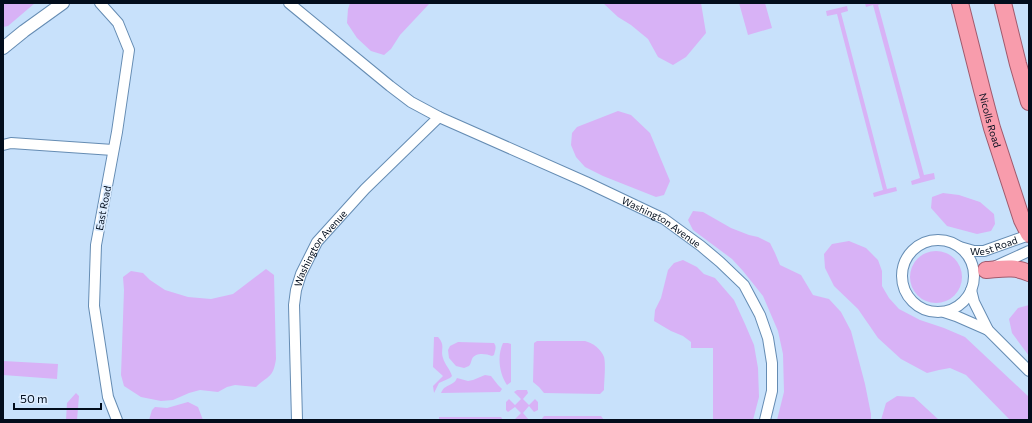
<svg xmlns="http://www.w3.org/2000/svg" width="1032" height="423" font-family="Commissioner,sans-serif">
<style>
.green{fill:#d8b2f6}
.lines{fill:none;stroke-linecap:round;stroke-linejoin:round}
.minor-casing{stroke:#658cb3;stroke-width:12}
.tertiary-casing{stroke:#658cb3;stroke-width:14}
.trunk-casing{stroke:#a15a6d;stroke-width:18}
.minor{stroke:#fff;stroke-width:10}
.tertiary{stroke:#fff;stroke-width:12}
.trunk{stroke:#f89cac;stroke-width:16}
.labels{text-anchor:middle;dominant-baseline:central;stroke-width:3.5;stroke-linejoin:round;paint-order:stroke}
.street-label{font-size:10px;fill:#020d1c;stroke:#ddedff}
</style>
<rect width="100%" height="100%" fill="#c8e1fb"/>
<path class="green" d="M 3,3 L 35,3 L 8,26 L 3,27 Z
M 350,3 L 430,3 L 400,35 L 391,49 L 384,55 L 371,51 L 357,38 L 347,23 L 348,9 Z
M 603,3 L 701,3 L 706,33 L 686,57 L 673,65 L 658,57 L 648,39 L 631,25 L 618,17 Z
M 739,3 L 765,3 L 772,28 L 748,35 Z
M 865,3 L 883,3 L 878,5 L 924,175 L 934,173 L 935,179 L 912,185 L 911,181 L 920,178 L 873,5 L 866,7 Z
M 847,6 L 848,11 L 841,13 L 887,189 L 896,187 L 897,191 L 874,197 L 873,193 L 883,190 L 837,14 L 827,16 L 826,11 Z
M 618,111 L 631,115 L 650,133 L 670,181 L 664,195 L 656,197 L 603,176 L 585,167 L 576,157 L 571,145 L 572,133 L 577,127 Z
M 943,193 L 959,195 L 980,202 L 994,214 L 995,224 L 991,231 L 977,234 L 947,226 L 931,208 L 932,197 Z
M 693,211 L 703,212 L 731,228 L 749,235 L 758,237 L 770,243 L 775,253 L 780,265 L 801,275 L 813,295 L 829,299 L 841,312 L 851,331 L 865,384 L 871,414 L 871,420 L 777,420 L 784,392 L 783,354 L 778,331 L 763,296 L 743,271 L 732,259 L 693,230 L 688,220 Z
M 849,241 L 866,248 L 878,260 L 882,271 L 882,286 L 889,298 L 899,309 L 920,320 L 944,328 L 965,337 L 1029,397 L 1029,420 L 1010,420 L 966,375 L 950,368 L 939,370 L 927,373 L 901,359 L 878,338 L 858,309 L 834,286 L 825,268 L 824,254 L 832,244 Z
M910 277a26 26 0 1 1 52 0a26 26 0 1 1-52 0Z
M 683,260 L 697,267 L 704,274 L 715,278 L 734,300 L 745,324 L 754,345 L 758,368 L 759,397 L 753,420 L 713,420 L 713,348 L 691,348 L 691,342 L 683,336 L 671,331 L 654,321 L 655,310 L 661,298 L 668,270 L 674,263 Z
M 266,269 L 274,275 L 276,359 C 273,379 268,375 256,387 L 235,385 L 227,387 L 218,392 L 200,390 L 189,393 L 173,400 L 161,401 L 141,397 L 124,386 L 121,375 L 124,290 L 123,277 L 131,271 L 143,273 L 150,280 L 165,290 L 188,297 L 211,299 L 233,294 Z
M 1029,305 L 1029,356 L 1012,333 L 1009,319 L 1018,308 Z
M 434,337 L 438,337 C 446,346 440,349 443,358 C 445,365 450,369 452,376 L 450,378 L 439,383 L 434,393 L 433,386 L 443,376 L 433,367 Z
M 537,341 L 585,341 C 593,343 601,349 604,357 C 606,364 604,382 604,390 L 600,394 L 544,393 L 539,387 L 533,382 L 534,343 Z
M 458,342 L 494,343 C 497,347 495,350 494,355 L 492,356 C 486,354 476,352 472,359 C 471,361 471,364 469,366 L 464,368 L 456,366 L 449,358 L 448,350 L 450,346 Z
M 503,343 L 508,343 L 511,344 L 511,382 L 507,385 C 499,373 497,356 503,343 Z
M 3,361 L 58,364 L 57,379 L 3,375 Z
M 485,375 L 491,376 L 498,385 L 502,389 L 500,392 L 441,393 C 444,386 447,387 453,383 C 455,382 456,380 457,378 L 468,381 L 473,380 Z
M 517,390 L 527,390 L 528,393 L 523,399 L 529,405 L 535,399 L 538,402 L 538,410 L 534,412 L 529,406 L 523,413 L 529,420 L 516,420 L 515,419 L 521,413 L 515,407 L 508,412 L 506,410 L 506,402 L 509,399 L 515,405 L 521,399 L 514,392 Z
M 76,393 L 79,396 L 77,420 L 66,420 L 67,403 Z
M 897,396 L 914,397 L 939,420 L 881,420 L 886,403 Z
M 188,402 L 198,407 L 203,420 L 149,420 L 152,410 L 155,407 L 167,408 Z
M 544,416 L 601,416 L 604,420 L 541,420 Z
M 439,417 L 501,417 L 503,420 L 439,420 Z"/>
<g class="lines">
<defs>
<g id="minor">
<path d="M 100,3 L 118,23 L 129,50 L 117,132 L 96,245 L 94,306 L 108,397 L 117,420"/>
<path id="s1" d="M 289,3 L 390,86 L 411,102 L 439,117 L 586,182 L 664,219 L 701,246 L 720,262 L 744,285 L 760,315 L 768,338 L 772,363 L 772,391 L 765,420"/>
<path d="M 3,145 L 11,143 L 113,150"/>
<circle cx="938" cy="276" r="36"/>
<path id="s2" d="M 960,247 L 974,251 L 984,251 L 1029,235"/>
<path d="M 996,266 L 1029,251"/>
<path d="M 971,290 L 974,302 L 988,330 L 1029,371"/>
<path d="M 944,312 L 956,316 L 988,330"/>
<path id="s3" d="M 297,420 L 294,305 L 296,290 L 301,274 L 317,242 L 365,189 L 439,117"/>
</g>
<path id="tertiary" d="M 3,48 L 24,31 L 63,3"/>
<g id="trunk">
<path id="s4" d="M 960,3 L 982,90 L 992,128 L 1022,220 L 1029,234"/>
<path d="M 1003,3 L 1018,64 L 1029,102"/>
<path d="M 986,270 C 1001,269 1015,266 1029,273"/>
</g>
</defs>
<use href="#minor" class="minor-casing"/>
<use href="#tertiary" class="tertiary-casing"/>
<use href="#trunk" class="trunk-casing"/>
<use href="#minor" class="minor"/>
<use href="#tertiary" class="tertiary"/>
<use href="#trunk" class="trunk"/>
</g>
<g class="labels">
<g class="street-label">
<text stroke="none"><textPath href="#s4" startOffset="121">Nicolls Road</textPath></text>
<text transform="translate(103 208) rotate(-79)">East Road</text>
<text stroke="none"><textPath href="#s1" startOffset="435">Washington Avenue</textPath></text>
<text stroke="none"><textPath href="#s2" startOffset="35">West Road</textPath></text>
<text stroke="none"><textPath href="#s3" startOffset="179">Washington Avenue</textPath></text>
</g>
</g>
<rect width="1032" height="423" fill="none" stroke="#020d1c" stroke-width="8"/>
<path d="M14 403v6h87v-6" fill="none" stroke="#020d1c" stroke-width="2"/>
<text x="20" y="403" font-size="12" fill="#020d1c" stroke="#ddedff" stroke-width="3" paint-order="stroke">50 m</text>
</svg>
